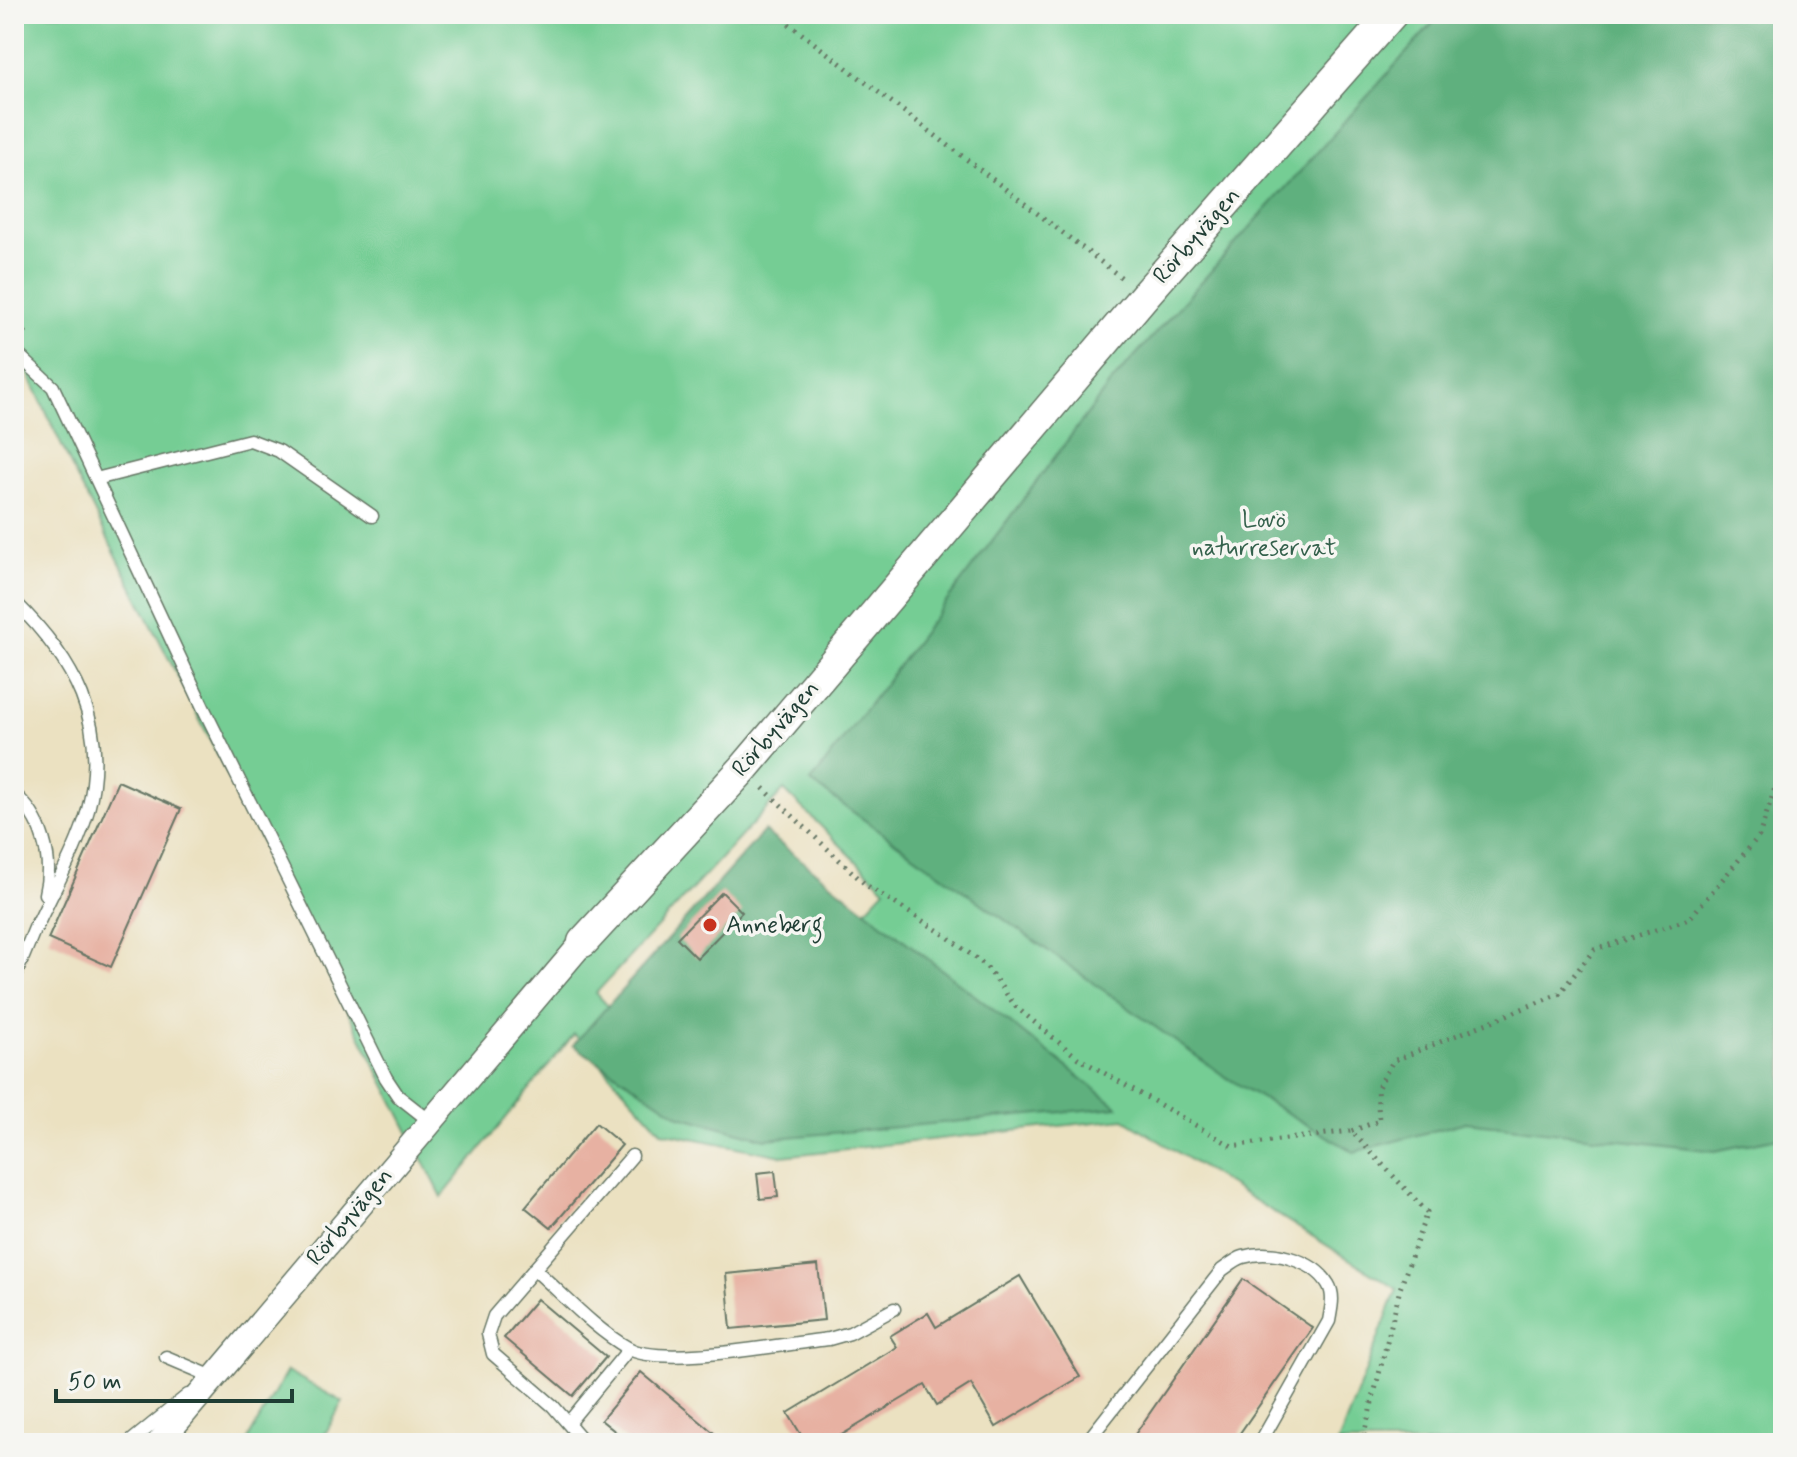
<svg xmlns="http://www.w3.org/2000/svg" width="1797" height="1457" font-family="Mynerve,sans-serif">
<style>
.green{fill:#74cd94;stroke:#4a8564;stroke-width:2;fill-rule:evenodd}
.forest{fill:#5fb07e;stroke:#3f7659;stroke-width:2}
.building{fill:#e7b1a2}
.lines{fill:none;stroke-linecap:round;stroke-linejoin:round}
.service-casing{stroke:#667665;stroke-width:15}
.minor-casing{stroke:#667665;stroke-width:27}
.tertiary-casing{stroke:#667665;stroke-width:33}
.path{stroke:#667665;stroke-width:5;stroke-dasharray:2 6;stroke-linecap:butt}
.service{stroke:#fff;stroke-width:12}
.minor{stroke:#fff;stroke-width:24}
.tertiary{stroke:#fff;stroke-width:30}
.poi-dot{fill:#c8321e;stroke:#f6f6f2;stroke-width:3}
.labels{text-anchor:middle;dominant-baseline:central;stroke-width:7;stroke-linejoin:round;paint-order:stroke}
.street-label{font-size:24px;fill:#1f3d34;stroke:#f6f6f2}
.park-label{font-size:24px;fill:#34614c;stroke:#f6f6f2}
.poi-label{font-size:24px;fill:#1f3d34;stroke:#f6f6f2;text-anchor:start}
</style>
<rect width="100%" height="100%" fill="#f6f6f2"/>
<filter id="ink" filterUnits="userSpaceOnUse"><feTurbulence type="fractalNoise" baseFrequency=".0125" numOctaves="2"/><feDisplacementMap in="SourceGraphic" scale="16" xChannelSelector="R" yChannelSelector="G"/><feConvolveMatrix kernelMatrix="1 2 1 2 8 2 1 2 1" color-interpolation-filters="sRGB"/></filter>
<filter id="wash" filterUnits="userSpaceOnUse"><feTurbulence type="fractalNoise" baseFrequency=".006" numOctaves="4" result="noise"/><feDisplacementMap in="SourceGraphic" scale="32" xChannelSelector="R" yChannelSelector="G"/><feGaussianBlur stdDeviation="1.8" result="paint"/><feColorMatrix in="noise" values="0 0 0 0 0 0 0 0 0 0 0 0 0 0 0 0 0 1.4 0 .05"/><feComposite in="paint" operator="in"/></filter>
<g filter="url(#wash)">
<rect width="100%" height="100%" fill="#ebe1c1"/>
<path class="green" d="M 14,14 L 1783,14 L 1783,1443 L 1338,1443 L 1397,1289 L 1124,1119 L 782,1156 L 662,1132 L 574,1034 L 442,1197 L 75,474 L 14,343 ZM 784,790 L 885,889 L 691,1096 L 596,993 Z
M 287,1371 L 343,1402 L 320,1443 L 246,1443 Z"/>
<path class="forest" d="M 1441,14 L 1783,14 L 1783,1137 L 1715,1151 L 1466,1122 L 1354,1152 L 1227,1078 L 811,782 L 1109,385 Z
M 764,831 L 1118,1107 L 766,1139 L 680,1116 L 573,1045 Z"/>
<g id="blocks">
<path class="building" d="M 118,781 L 181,809 L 111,967 L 48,939 Z
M 722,892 L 742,912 L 697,958 L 677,938 Z
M 596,1123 L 622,1145 L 551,1228 L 525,1207 Z
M 775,1171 L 778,1197 L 760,1199 L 757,1173 Z
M 818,1265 L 824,1320 L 731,1329 L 726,1274 Z
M 1020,1276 L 1080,1377 L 996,1427 L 971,1384 L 937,1405 L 925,1385 L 828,1443 L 806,1443 L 788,1413 L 897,1347 L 890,1336 L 928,1313 L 936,1327 Z
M 1243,1279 L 1313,1328 L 1233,1443 L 1129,1443 Z
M 537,1299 L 606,1357 L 573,1396 L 504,1338 Z
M 641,1372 L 726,1443 L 625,1443 L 627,1441 L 601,1420 Z"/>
</g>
</g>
<g filter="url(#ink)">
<use href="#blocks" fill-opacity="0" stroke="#667665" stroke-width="2"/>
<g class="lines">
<defs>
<path id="service" d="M 14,351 L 53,387 L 203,707 L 386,1078 L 398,1096 L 431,1122
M 96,479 L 250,440 L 279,451 L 372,516
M 14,601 C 74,660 110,724 88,810 C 77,850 53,890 36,928
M 14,794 C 42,817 54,859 45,894
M 14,979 L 37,923
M 534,1269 C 564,1295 593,1328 628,1348 C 661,1368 787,1343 829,1339 L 850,1333 L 894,1309
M 166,1357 L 213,1377
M 569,1422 L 629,1349
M 129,1443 L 188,1395
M 585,1443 L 553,1406 L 493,1354 L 488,1334 L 494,1316 L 632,1156
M 1086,1443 L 1222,1270 C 1228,1266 1236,1259 1243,1257 C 1270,1249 1313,1259 1328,1284 C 1335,1295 1331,1309 1329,1321 L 1260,1443"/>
<path id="minor" d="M 159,1443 L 583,942"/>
<path id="tertiary" d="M 583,942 L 743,769 L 1145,295 L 1392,14"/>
</defs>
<use href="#service" class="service-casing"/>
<use href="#minor" class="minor-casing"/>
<use href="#tertiary" class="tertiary-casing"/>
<path class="path" d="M 776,14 L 1122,278
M 14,310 L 26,334
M 763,788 L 866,885 L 945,935 L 986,966 L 1016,1007 L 1078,1058 L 1232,1146 L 1351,1131
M 1362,1443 L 1400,1289 L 1427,1212 L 1351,1131 L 1379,1121 L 1377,1089 L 1393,1061 L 1559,994 L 1594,950 L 1689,919 L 1759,836 L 1783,764"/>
<use href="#service" class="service"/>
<use href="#minor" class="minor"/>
<use href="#tertiary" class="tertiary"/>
</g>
</g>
<circle class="poi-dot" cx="710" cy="925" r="8"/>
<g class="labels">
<g class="street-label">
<text transform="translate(1197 236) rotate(-49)">Rörbyvägen</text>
<text transform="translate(776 729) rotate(-49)">Rörbyvägen</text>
<text transform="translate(350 1217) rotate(-50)">Rörbyvägen</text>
</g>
<g class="park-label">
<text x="1264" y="520">Lovö<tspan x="1264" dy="28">naturreservat</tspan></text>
</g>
<g class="poi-label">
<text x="726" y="925">Anneberg</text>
</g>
</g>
<rect width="1797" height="1457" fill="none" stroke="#f6f6f2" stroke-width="48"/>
<path d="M56 1389v12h236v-12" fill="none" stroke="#1f3d34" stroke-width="4"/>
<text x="68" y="1389" font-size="24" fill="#1f3d34" stroke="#f6f6f2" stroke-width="6" paint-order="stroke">50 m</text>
</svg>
